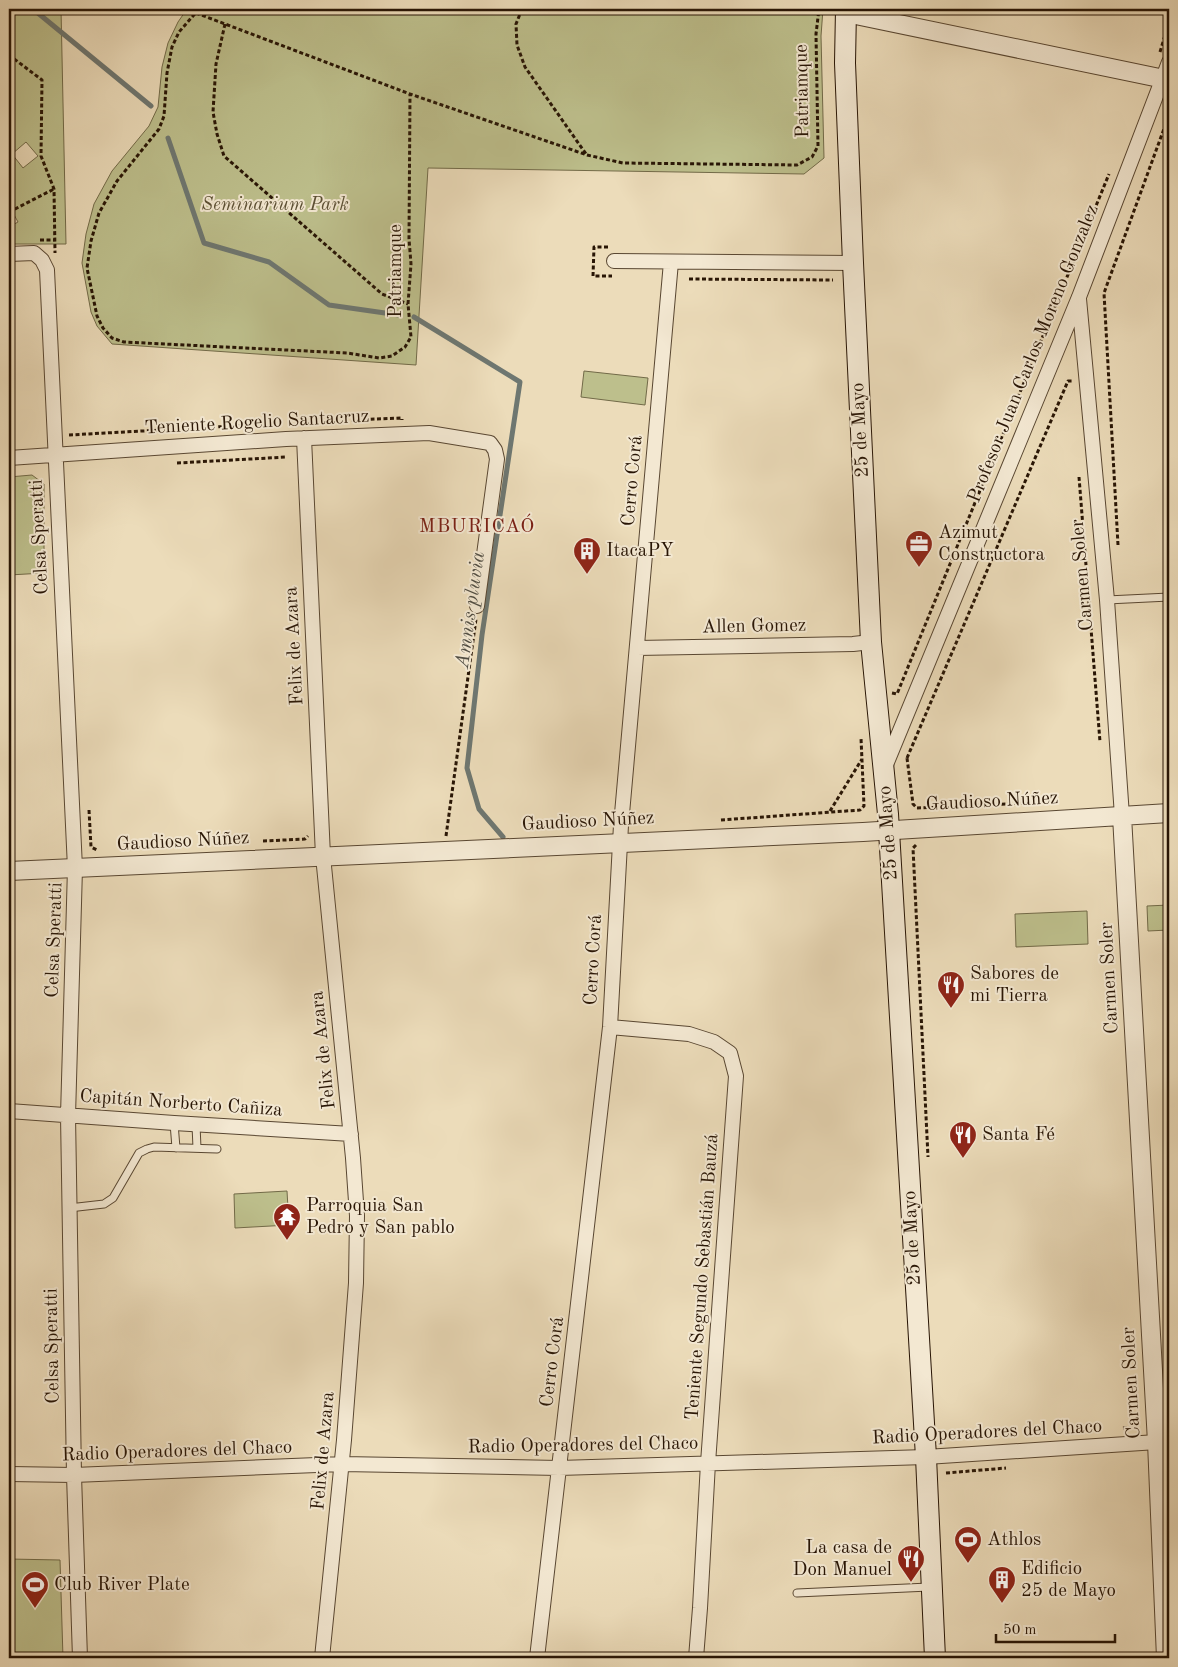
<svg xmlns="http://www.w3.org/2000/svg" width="1178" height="1667" font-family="'Old Standard TT',serif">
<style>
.green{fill:#bdbf8c;stroke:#726a48;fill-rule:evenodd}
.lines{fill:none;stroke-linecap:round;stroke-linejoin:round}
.stream{stroke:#6e7771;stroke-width:5}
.service-casing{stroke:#594732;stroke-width:9}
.minor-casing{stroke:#594732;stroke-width:16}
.tertiary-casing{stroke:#594732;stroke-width:20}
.secondary-casing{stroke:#281505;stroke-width:22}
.path{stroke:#281505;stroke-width:3;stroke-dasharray:4 2.5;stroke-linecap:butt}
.service{stroke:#f3e8d2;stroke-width:7}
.minor{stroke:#f3e8d2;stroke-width:14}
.tertiary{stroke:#f3e8d2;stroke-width:18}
.secondary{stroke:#f3e8d2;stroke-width:20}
.labels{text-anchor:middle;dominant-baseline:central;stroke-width:4;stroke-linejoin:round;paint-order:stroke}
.street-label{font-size:19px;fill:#281505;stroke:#f3e8d2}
.park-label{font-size:19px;font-style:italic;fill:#5c5034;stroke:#f3e8d2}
.poi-label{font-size:19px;fill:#281505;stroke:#f3e8d2;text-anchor:start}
.neighbourhood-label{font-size:20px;letter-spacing:1px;fill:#7a1f14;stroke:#f3e8d2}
.water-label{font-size:20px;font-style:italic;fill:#514e44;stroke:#f3e8d2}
</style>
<rect width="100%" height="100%" fill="#ecdcba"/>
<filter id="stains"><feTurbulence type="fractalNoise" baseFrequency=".004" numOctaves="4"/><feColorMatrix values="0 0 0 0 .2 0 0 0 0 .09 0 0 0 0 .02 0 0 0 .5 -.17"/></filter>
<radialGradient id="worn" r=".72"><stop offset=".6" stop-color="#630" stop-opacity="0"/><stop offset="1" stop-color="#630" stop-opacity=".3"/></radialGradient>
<path class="green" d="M 9,9 L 61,9 L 66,244 L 9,244 L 9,227 L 18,222 L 12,211 L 9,212 ZM 26,142 L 38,156 L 23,168 L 12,154 Z
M 187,9 L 823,9 L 821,36 L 824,158 L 804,174 L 428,168 L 416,365 L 112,344 L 97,326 L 91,312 L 82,263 L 86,234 L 94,204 L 112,171 L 149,126 L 158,107 L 162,67 L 168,43 L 178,22 Z
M 584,371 L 648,378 L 645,405 L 581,397 Z
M 32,475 L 44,484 L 44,573 L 9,575 L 9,477 Z
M 1169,905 L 1169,930 L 1148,931 L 1147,906 Z
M 1087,911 L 1088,944 L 1016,947 L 1015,914 Z
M 287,1191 L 289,1225 L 235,1228 L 234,1194 Z
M 9,1559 L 60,1560 L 63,1658 L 9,1658 Z"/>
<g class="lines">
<path class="stream" d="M 33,9 L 151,106
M 168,138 L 204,243 L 269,262 L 329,305 L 399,315
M 414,317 L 520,382 L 482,635 L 467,768 L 479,809 L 503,837"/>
<defs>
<path id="service" d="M 1107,600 L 1169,597
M 174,1123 L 176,1148
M 196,1125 L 197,1148
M 69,1208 L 104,1204 L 113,1198 L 139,1153 L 147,1149 L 154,1147 L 217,1149
M 797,1593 L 929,1587"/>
<path id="minor" d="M 9,254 L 34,253 L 42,260 L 47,270 L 75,868 L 68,1116 L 74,1475 L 80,1658
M 614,261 L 853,263
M 1079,299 L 1107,600 L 1122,816
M 304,438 L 323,856 L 353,1158 L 357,1216 L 356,1283 L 344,1440 L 322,1658
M 9,458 L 286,439 L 429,433 L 490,443 L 495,450 L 497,459 L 477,606
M 637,648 L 853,644 L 871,642
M 885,767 L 1079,297 L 1169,62
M 610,1027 L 689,1034 L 714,1042 L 730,1053 L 736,1076 L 708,1463 L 700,1608 L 696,1658
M 9,1111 L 174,1123 L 351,1134
M 9,1474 L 74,1475 L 342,1464 L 559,1468 L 926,1457 L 1157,1442
M 537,1658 L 610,1027 L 621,825 L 671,262"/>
<path id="tertiary" d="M 846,13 L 1169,80
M 1122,816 L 1157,1442 L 1166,1658
M 9,871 L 863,832 L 1169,813"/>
<path id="secondary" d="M 846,9 L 845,63 L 853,263 L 871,642 L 888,814 L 926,1457 L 935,1658"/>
</defs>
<use href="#service" class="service-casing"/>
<use href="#minor" class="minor-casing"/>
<use href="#tertiary" class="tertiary-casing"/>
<use href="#secondary" class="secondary-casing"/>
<path class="path" d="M 199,9 L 179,32 L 172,47 L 167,73 L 164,116 L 159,129 L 117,181 L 99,213 L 91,241 L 87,268 L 97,316 L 103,328 L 112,338 L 124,342 L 347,353 L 379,358 L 392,356 L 405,347 L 411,337 L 408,304 L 411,264 L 409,239 L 410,94
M 522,9 L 516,24 L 517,45 L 525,67 L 586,154
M 196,13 L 410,94 L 587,155 L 623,163 L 797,165 L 812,157 L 818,146 L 816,34 L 819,9
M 225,24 L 216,64 L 213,112 L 217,134 L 224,156 L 382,294 L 408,304
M 1160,52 L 1169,22
M 9,55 L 42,80 L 41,156 L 54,189 L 55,253
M 9,212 L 54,189
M 40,240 L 55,240
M 608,247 L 594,247 L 593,276 L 612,276
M 689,279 L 833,280
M 351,420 L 402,418 L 402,420
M 69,435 L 252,425
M 177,463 L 287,457
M 1079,477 L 1100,742
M 1118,545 L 1104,293 L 1169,115
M 892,693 L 897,694 L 1109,174
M 907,758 L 1068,381 L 1073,381
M 907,758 L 913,804 L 917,808
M 917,808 L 1048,802
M 89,810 L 91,847 L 97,850
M 830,811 L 862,759
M 721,820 L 860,810 L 864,806 L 861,738
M 446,836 L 476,619
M 263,841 L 305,839 L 308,836
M 916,845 L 913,848 L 928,1157
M 1123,1428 L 1135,1427 L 1140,1423
M 946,1473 L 1006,1468"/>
<use href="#service" class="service"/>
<use href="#minor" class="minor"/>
<use href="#tertiary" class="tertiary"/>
<use href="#secondary" class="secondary"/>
</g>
<defs>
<symbol id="office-pin" viewBox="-11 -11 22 30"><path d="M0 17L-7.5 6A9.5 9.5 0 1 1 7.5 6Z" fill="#8f2418" stroke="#f3e8d2"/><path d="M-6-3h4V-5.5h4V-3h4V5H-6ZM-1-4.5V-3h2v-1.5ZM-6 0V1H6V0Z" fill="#fff"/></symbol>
<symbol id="building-pin" viewBox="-11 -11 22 30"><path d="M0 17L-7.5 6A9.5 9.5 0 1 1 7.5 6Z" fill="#8f2418" stroke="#f3e8d2"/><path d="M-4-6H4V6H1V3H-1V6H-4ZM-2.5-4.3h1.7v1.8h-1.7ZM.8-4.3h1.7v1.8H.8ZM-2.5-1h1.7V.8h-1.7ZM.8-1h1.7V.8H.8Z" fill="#fff"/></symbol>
<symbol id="restaurant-pin" viewBox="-11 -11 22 30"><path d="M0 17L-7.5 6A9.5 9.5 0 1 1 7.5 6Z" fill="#8f2418" stroke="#f3e8d2"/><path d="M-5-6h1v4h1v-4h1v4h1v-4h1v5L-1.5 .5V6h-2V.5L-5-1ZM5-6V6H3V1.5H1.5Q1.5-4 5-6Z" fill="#fff"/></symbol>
<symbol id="temple-pin" viewBox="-11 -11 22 30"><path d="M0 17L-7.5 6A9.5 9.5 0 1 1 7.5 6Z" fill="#8f2418" stroke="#f3e8d2"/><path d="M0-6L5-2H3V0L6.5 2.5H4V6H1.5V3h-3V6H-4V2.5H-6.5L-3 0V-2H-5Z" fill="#fff"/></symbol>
<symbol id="stadium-pin" viewBox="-11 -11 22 30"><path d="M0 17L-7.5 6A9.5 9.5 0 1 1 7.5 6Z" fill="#8f2418" stroke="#f3e8d2"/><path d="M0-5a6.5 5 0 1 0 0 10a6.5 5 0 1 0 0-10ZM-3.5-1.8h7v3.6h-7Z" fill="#fff"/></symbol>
</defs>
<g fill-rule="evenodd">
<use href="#office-pin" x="903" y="528" width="32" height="43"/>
<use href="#building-pin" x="571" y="535" width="32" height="43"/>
<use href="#restaurant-pin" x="935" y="969" width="32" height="43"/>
<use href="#restaurant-pin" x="947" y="1119" width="32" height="43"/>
<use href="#temple-pin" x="271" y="1201" width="32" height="43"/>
<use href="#stadium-pin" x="952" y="1524" width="32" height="43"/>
<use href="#restaurant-pin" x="895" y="1543" width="32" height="43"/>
<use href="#building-pin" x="986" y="1564" width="32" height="43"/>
<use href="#stadium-pin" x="19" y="1569" width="32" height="43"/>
</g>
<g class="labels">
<g class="street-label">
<text transform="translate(803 91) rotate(-91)">Patriamque</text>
<text transform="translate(396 271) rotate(-90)">Patriamque</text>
<text transform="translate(1034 354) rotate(-68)">Profesor Juan Carlos Moreno Gonzalez</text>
<text transform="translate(257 423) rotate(-3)">Teniente Rogelio Santacruz</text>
<text transform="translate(861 430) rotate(-93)">25 de Mayo</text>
<text transform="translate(633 481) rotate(-85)">Cerro Corá</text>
<text transform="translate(40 537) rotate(-93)">Celsa Speratti</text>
<text transform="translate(1083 575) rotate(-95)">Carmen Soler</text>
<text transform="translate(754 627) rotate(-1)">Allen Gomez</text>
<text transform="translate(295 646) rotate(-93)">Felix de Azara</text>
<text transform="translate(992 802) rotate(-3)">Gaudioso Núñez</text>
<text transform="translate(588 822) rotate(-3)">Gaudioso Núñez</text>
<text transform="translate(889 833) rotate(-94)">25 de Mayo</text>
<text transform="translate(183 842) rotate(-3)">Gaudioso Núñez</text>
<text transform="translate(55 940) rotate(-88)">Celsa Speratti</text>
<text transform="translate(594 960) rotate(-87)">Cerro Corá</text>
<text transform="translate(1110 978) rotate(-93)">Carmen Soler</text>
<text transform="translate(324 1050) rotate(-96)">Felix de Azara</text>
<text transform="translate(181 1104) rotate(4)">Capitán Norberto Cañiza</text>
<text transform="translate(913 1238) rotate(-93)">25 de Mayo</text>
<text transform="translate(703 1277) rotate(-86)">Teniente Segundo Sebastián Bauzá</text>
<text transform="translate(53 1346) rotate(-91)">Celsa Speratti</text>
<text transform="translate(553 1362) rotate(-83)">Cerro Corá</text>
<text transform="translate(1132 1383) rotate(-93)">Carmen Soler</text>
<text transform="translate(987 1433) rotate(-3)">Radio Operadores del Chaco</text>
<text transform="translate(583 1446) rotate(-1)">Radio Operadores del Chaco</text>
<text transform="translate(324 1451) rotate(-85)">Felix de Azara</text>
<text transform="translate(177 1452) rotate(-2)">Radio Operadores del Chaco</text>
</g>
<g class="park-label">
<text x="275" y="205">Seminarium Park</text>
</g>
<g class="poi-label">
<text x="938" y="533">Azimut<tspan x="938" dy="22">Constructora</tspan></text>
<text x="606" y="551">ItacaPY</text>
<text x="970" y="974">Sabores de<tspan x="970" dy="22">mi Tierra</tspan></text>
<text x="982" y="1135">Santa Fé</text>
<text x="306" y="1206">Parroquia San<tspan x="306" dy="22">Pedro y San pablo</tspan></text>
<text x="987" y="1540">Athlos</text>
<text x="892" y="1548" text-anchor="end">La casa de<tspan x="892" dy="22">Don Manuel</tspan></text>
<text x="1021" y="1569">Edificio<tspan x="1021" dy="22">25 de Mayo</tspan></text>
<text x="54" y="1585">Club River Plate</text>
</g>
<g class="neighbourhood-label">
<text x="477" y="527">MBURICAÓ</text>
</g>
<g class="water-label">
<text transform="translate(471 610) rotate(-82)">Amnis pluvia</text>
</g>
</g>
<rect width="1178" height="1667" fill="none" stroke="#ecdcba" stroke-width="30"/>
<rect x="10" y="10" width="1158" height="1647" fill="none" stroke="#281505" stroke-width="2.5"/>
<rect x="15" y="15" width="1148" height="1637" fill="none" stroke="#281505"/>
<path d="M996 1634v8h119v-8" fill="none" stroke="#281505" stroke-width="2.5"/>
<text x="1003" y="1634" font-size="15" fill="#281505" stroke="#f3e8d2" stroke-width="4" paint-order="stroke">50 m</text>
<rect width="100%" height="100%" filter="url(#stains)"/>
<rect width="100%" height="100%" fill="url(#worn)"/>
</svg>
